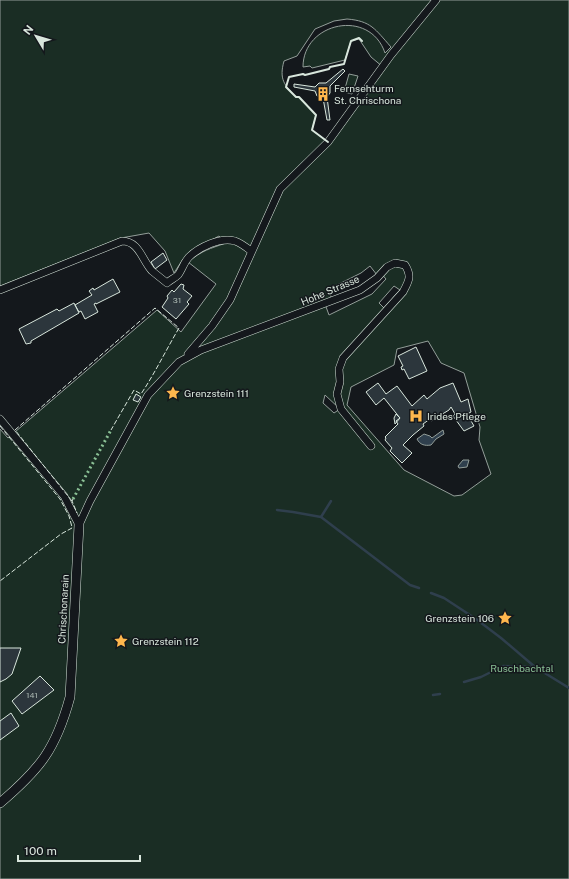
<svg xmlns="http://www.w3.org/2000/svg" width="569" height="879" font-family="'Public Sans',sans-serif">
<style>
.green{fill:#1a2d24;stroke:#939e99;fill-rule:evenodd}
.water{fill:#2f3f4d;stroke:#939e99}
.lines{fill:none;stroke-linecap:round;stroke-linejoin:round}
.stream{stroke:#2f3f4d;stroke-width:2.5}
.building{fill:#2c363c;stroke:#d8e6dc}
.minor-casing{stroke:#d8e6dc;stroke-width:8}
.tertiary-casing{stroke:#d8e6dc;stroke-width:10}
.minor{stroke:#14181c;stroke-width:7}
.tertiary{stroke:#14181c;stroke-width:9}
.hedge{stroke:#8ac095;stroke-width:3;stroke-dasharray:2 3;stroke-linecap:butt}
.fence{stroke:#d8e6dc;stroke-width:1;stroke-dasharray:5 2;stroke-linecap:butt}
.wall{stroke:#d8e6dc;stroke-width:2}
.labels{text-anchor:middle;dominant-baseline:central;stroke-width:3;stroke-linejoin:round;paint-order:stroke}
.number-label{font-size:8px;fill:#adbab4}
.poi-label{font-size:10px;fill:#d8e6dc;stroke:#14181c;text-anchor:start}
.street-label{font-size:10px;fill:#d8e6dc;stroke:#14181c}
.park-label{font-size:10px;fill:#8ac095;stroke:#14181c}
</style>
<rect width="100%" height="100%" fill="#14181c"/>
<path class="green" d="M 0,0 L 569,0 L 569,879 L 0,879 L 0,429 L 8,438 L 157,310 L 181,332 L 216,284 L 188,262 C 203,250 209,249 226,243 L 219,236 L 195,249 L 183,259 L 174,273 L 165,251 L 149,233 L 121,238 L 0,286 ZM 347,19 C 371,21 375,29 391,47 L 385,53 C 370,8 303,22 303,67 L 310,66 L 312,68 L 345,60 L 351,41 L 359,39 L 371,57 L 383,67 L 328,142 L 312,130 L 316,115 L 299,97 L 296,97 C 284,85 279,79 284,61 L 297,56 L 315,29 L 334,21 ZM 370,266 L 377,275 L 380,272 L 386,279 L 372,294 L 329,315 L 325,304 L 332,301 L 329,289 L 361,273 ZM 394,286 L 400,290 L 384,308 L 379,303 ZM 428,341 L 441,363 L 464,373 L 480,427 L 479,440 L 491,474 L 462,495 L 454,496 L 404,470 L 347,405 L 351,387 L 394,365 L 397,349 ZM 325,395 L 340,409 L 334,413 L 323,403 Z
M 349,74 L 358,76 L 352,94 L 344,92 Z"/>
<path class="water" d="M 443,430 L 444,434 L 436,439 L 431,445 C 425,446 420,445 417,439 L 424,434 L 430,436 L 432,438 Z
M 463,460 L 469,460 L 467,467 L 459,468 L 458,466 Z"/>
<g class="lines">
<path class="stream" d="M 277,510 L 293,512 L 321,517 L 410,585 L 419,588
M 321,517 L 331,501
M 431,593 L 444,598 L 476,619 L 501,638 L 535,667 L 569,688
M 464,682 L 481,677 L 503,666 L 534,667
M 433,695 L 440,694"/>
</g>
<path class="building" d="M 343,69 L 345,71 L 330,86 L 330,93 L 327,97 L 330,120 L 327,120 L 323,98 L 317,96 L 315,91 L 294,87 L 294,84 L 315,87 L 319,83 L 326,83 Z
M 163,253 L 167,260 L 155,269 L 151,262 Z
M 113,279 L 120,292 L 96,304 L 96,303 L 94,304 L 98,312 L 85,319 L 81,311 L 79,312 L 75,305 L 92,295 L 89,291 L 93,288 L 94,290 Z
M 181,284 L 184,285 L 183,289 L 192,296 L 187,302 L 189,304 L 176,319 L 162,307 L 168,298 L 167,296 L 172,290 L 174,292 Z
M 74,303 L 79,313 L 31,341 L 31,343 L 26,344 L 19,329 L 57,309 L 59,311 Z
M 416,347 L 427,371 L 409,379 L 404,369 L 402,370 L 401,367 L 403,366 L 398,356 Z
M 378,383 L 386,394 L 397,386 L 412,406 L 424,395 L 427,399 L 440,388 L 453,383 L 461,402 L 468,399 L 471,412 L 467,414 L 474,426 L 464,431 L 453,416 L 455,414 L 451,407 L 449,410 L 431,421 L 430,419 L 423,424 L 424,426 L 413,435 L 403,445 L 412,453 L 402,463 L 390,451 L 392,448 L 385,440 L 386,438 L 385,437 L 398,424 L 396,421 L 400,418 L 384,398 L 376,405 L 366,392 Z
M 136,394 L 141,397 L 138,402 L 133,400 Z
M 396,414 L 400,418 L 395,424 L 394,418 Z
M 0,648 L 21,648 L 12,674 L 6,679 L 0,682 Z
M 40,676 L 54,690 L 22,714 L 12,701 Z
M 11,713 L 19,726 L 0,740 L 0,721 Z"/>
<g class="lines">
<defs>
<path id="minor" d="M 0,290 L 122,241 C 139,241 142,260 152,271 C 157,275 162,279 167,283 C 170,280 175,278 178,275 C 182,270 184,262 189,257 C 199,247 220,237 235,241 C 241,243 246,247 251,251
M 188,354 L 212,326 L 230,300 L 280,189 L 328,142 L 391,55 L 436,0
M 0,419 L 64,496 L 79,525
M 79,525 L 90,501 L 148,395 L 179,362 L 201,350 L 360,290 L 377,278 L 387,267 L 395,263 L 405,265 C 412,276 409,281 403,292 L 343,358 L 339,369 L 340,382 L 337,394 L 341,409 L 371,446"/>
<path id="tertiary" d="M 0,803 C 40,769 56,749 70,697 L 79,525"/>
</defs>
<use href="#minor" class="minor-casing"/>
<use href="#tertiary" class="tertiary-casing"/>
<use href="#minor" class="minor"/>
<use href="#tertiary" class="tertiary"/>
<path class="hedge" d="M 73,499 L 111,430"/>
<path class="fence" d="M 0,426 L 60,499 L 69,516 L 72,527 L 72,528 L 61,534 L 0,581
M 73,499 L 72,501 L 77,513
M 72,501 L 15,430 L 155,308 L 179,328 C 166,350 155,373 141,394 L 134,390 L 111,430"/>
<path class="wall" d="M 328,142 L 312,130 L 316,115 L 299,97 L 296,97 L 286,87 L 289,77 L 303,74 L 305,75 L 329,69 L 330,67 L 344,64 L 351,41 L 359,38 L 362,41"/>
</g>
<defs>
<symbol id="building-bare" viewBox="-9 -9 18 18"><path d="M-4-6H4V6H1V3H-1V6H-4ZM-2.5-4.3h1.7v1.8h-1.7ZM.8-4.3h1.7v1.8H.8ZM-2.5-1h1.7V.8h-1.7ZM.8-1h1.7V.8H.8Z" fill="#ffb74d" stroke="#14181c" stroke-width="2.5" paint-order="stroke"/></symbol>
<symbol id="sight-bare" viewBox="-9 -9 18 18"><path d="M0-6L1.8-2.2L6-1.7L2.9 1.2L3.7 5.4L0 3.3L-3.7 5.4L-2.9 1.2L-6-1.7L-1.8-2.2Z" fill="#ffb74d" stroke="#14181c" stroke-width="2.5" paint-order="stroke"/></symbol>
<symbol id="hospital-bare" viewBox="-9 -9 18 18"><path d="M-5-5h3v3.5h4V-5h3V5h-3V1.5h-4V5h-3Z" fill="#ffb74d" stroke="#14181c" stroke-width="2.5" paint-order="stroke"/></symbol>
</defs>
<g fill-rule="evenodd">
<use href="#building-bare" x="313" y="84" width="20" height="20"/>
<use href="#sight-bare" x="163" y="383" width="20" height="20"/>
<use href="#hospital-bare" x="406" y="406" width="20" height="20"/>
<use href="#sight-bare" x="495" y="608" width="20" height="20"/>
<use href="#sight-bare" x="111" y="631" width="20" height="20"/>
</g>
<g class="labels">
<g class="number-label">
<text x="177" y="300">31</text>
<text x="32" y="695">141</text>
</g>
<g class="poi-label">
<text x="334" y="88">Fernsehturm<tspan x="334" dy="12">St. Chrischona</tspan></text>
<text x="184" y="393">Grenzstein 111</text>
<text x="427" y="416">Irides Pflege</text>
<text x="494" y="618" text-anchor="end">Grenzstein 106</text>
<text x="132" y="641">Grenzstein 112</text>
</g>
<g class="street-label">
<text transform="translate(330 290) rotate(-23)">Hohe Strasse</text>
<text transform="translate(63 609) rotate(-87)">Chrischonarain</text>
</g>
<g class="park-label">
<text x="522" y="668">Ruschbachtal</text>
</g>
</g>
<g transform="translate(36 36) rotate(308)" stroke="#14181c" stroke-width="3" paint-order="stroke">
<path d="M0-3L7 15L0 10L-7 15Z" fill="#d8e6dc"/>
<text y="-6" font-size="11" font-weight="bold" text-anchor="middle" fill="#d8e6dc">N</text>
</g>
<path d="M18 855v6h122v-6" fill="none" stroke="#d8e6dc" stroke-width="2"/>
<text x="24" y="855" font-size="12" fill="#d8e6dc" stroke="#14181c" stroke-width="3" paint-order="stroke">100 m</text>
</svg>
